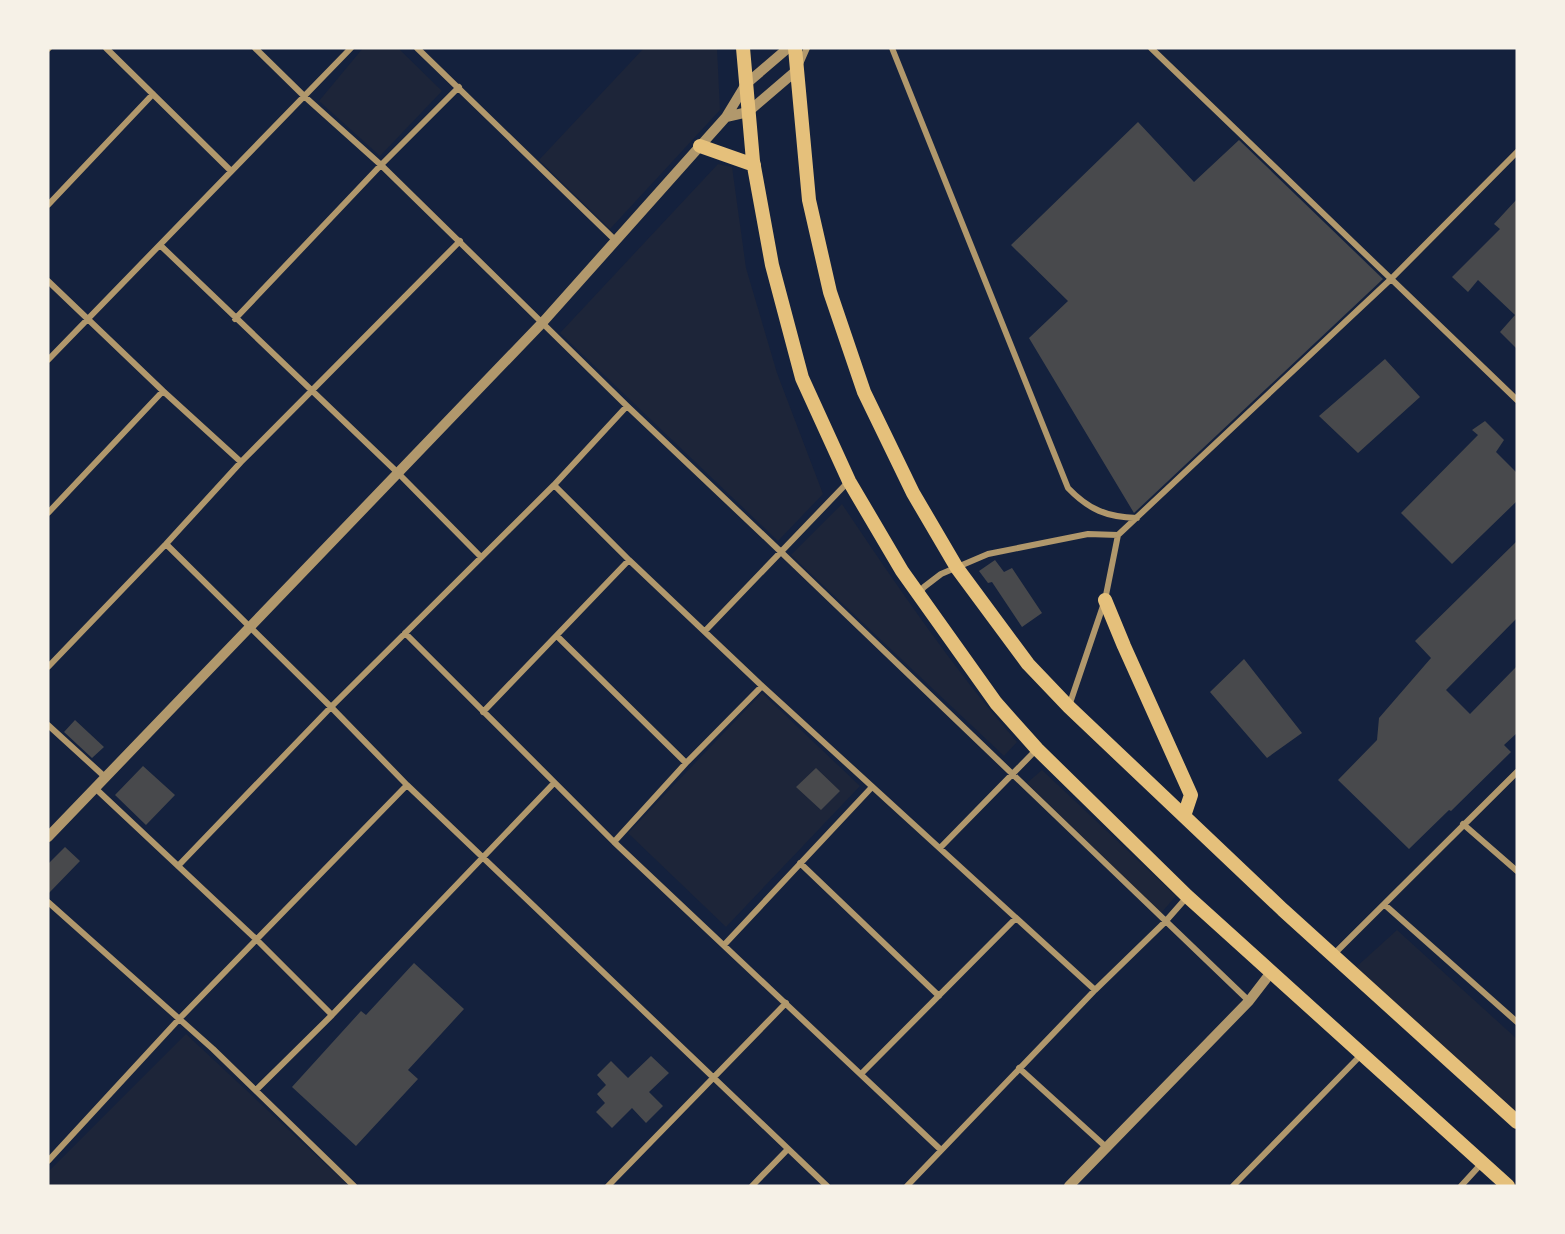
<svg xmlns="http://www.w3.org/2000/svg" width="1565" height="1234" font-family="'IBM Plex Sans',sans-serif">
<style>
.green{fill:#1d2539}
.building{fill:#48494c}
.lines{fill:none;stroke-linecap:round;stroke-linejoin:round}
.minor{stroke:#b1986c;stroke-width:6}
.tertiary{stroke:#b1986c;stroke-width:10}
.primary{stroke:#e5c07b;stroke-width:14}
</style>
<rect width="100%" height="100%" fill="#14213d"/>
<path class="green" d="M 363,48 L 398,48 L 442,91 L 380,156 L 319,101 Z
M 644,48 L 717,48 L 720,110 L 610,229 L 539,160 Z
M 718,164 L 732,167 L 746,268 L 777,373 L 823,494 L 778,541 L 560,333 Z
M 842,504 C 897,586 952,667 1017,742 L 1004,756 L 791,555 Z
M 762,693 L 860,786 L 726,927 L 628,833 Z
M 1042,770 L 1176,896 L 1161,913 L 1027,783 Z
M 1397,930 L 1517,1039 L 1517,1112 L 1354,969 Z
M 186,1034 L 349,1186 L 48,1186 L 48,1172 Z"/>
<path class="building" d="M 1138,122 L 1194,182 L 1239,140 L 1383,279 L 1134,513 L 1029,338 L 1068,301 L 1011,245 Z
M 1517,199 L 1517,349 L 1500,332 L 1515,315 L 1478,280 L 1468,292 L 1452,277 L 1500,229 L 1494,224 Z
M 1385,359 L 1420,397 L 1358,453 L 1319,416 Z
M 1485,421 L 1504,440 L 1496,452 L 1517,473 L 1517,501 L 1452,564 L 1401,513 L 1478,435 L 1472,430 Z
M 1517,541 L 1517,618 L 1446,690 L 1470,714 L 1517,666 L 1517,733 L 1504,745 L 1511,752 L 1451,811 L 1449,810 L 1409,849 L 1338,780 L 1377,740 L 1379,718 L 1431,658 L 1415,641 Z
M 995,560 L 1004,572 L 1012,568 L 1042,613 L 1022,627 L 992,582 L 988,583 L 979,571 Z
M 1244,659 L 1302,733 L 1267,758 L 1210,692 Z
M 75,720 L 104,747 L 92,758 L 64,732 Z
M 143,766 L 175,795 L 146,825 L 115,795 Z
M 816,768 L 840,791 L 821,810 L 796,787 Z
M 65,847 L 80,861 L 48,894 L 48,864 Z
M 414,963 L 464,1009 L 408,1070 L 418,1079 L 356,1146 L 292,1087 L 361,1011 L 366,1015 Z
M 651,1056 L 669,1073 L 649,1092 L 663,1106 L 646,1123 L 632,1108 L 612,1128 L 596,1112 L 605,1103 L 597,1094 L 606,1085 L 597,1075 L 611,1061 L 628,1078 Z"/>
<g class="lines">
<path class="minor" d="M 106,48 L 231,171
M 255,48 L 304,96 L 381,165 L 627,406 L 781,552 L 1249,1001
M 417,48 L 615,240
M 892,48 L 1068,488 C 1089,510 1107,517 1137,518
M 1151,48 L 1517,400
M 48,49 L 49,48
M 800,64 L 807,48
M 48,205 L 153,94
M 160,245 L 398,473 L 480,556
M 48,281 L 163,391 L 241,462
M 235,319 L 381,165 L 459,87
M 48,360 L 351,48
M 554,485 L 629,560 L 762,686 L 1095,990
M 48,513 L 163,391
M 166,544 L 331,707 L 407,785 L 827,1186
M 919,593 L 924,587 L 941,574 L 988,554 L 1088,534 L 1118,535
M 705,631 L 848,482
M 405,633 L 614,842 L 941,1150
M 557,636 L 686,763
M 48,667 L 166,544 L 241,462 L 460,241
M 1069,706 L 1105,600 L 1118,535 L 1391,279 L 1517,152
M 483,712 L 629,560
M 48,725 L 105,777
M 95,788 L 257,940 L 332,1015
M 1463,824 L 1517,871
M 614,842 L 686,763 L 762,686
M 940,848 L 1037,749
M 800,863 L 939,996
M 178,866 L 331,707 L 554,485 L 627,406
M 48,902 L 213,1049 L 354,1186
M 1385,905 L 1517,1022
M 724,945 L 872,787
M 1333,955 L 1517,772
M 1019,1068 L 1106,1147
M 862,1073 L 1015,919
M 256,1090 L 332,1015 L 554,783
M 48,1161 L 180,1018 L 407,785
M 608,1186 L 786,1003
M 752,1186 L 788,1149
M 907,1186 L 1095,990 L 1165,922 L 1187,897
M 1233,1186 L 1361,1055
M 1461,1186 L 1482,1163"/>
<path class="tertiary" d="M 726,117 L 748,112 L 797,70
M 48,837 L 543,322 L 726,117 L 746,84 L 788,48
M 1069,1186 L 1249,1001 L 1272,971"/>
<path class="primary" d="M 743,48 L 753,161 L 772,265 L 802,378 L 849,481 L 902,571 L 996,703 L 1037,749 L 1187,896 L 1508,1186
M 795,48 L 809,200 L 830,292 L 864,392 L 913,493 L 957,568 L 1028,664 L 1069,707 L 1283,910 L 1517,1122
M 700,146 L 754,165
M 1105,600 L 1124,646 L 1191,795 L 1184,816"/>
</g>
<rect width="1565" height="1234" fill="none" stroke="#f6f1e7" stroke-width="99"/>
</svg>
